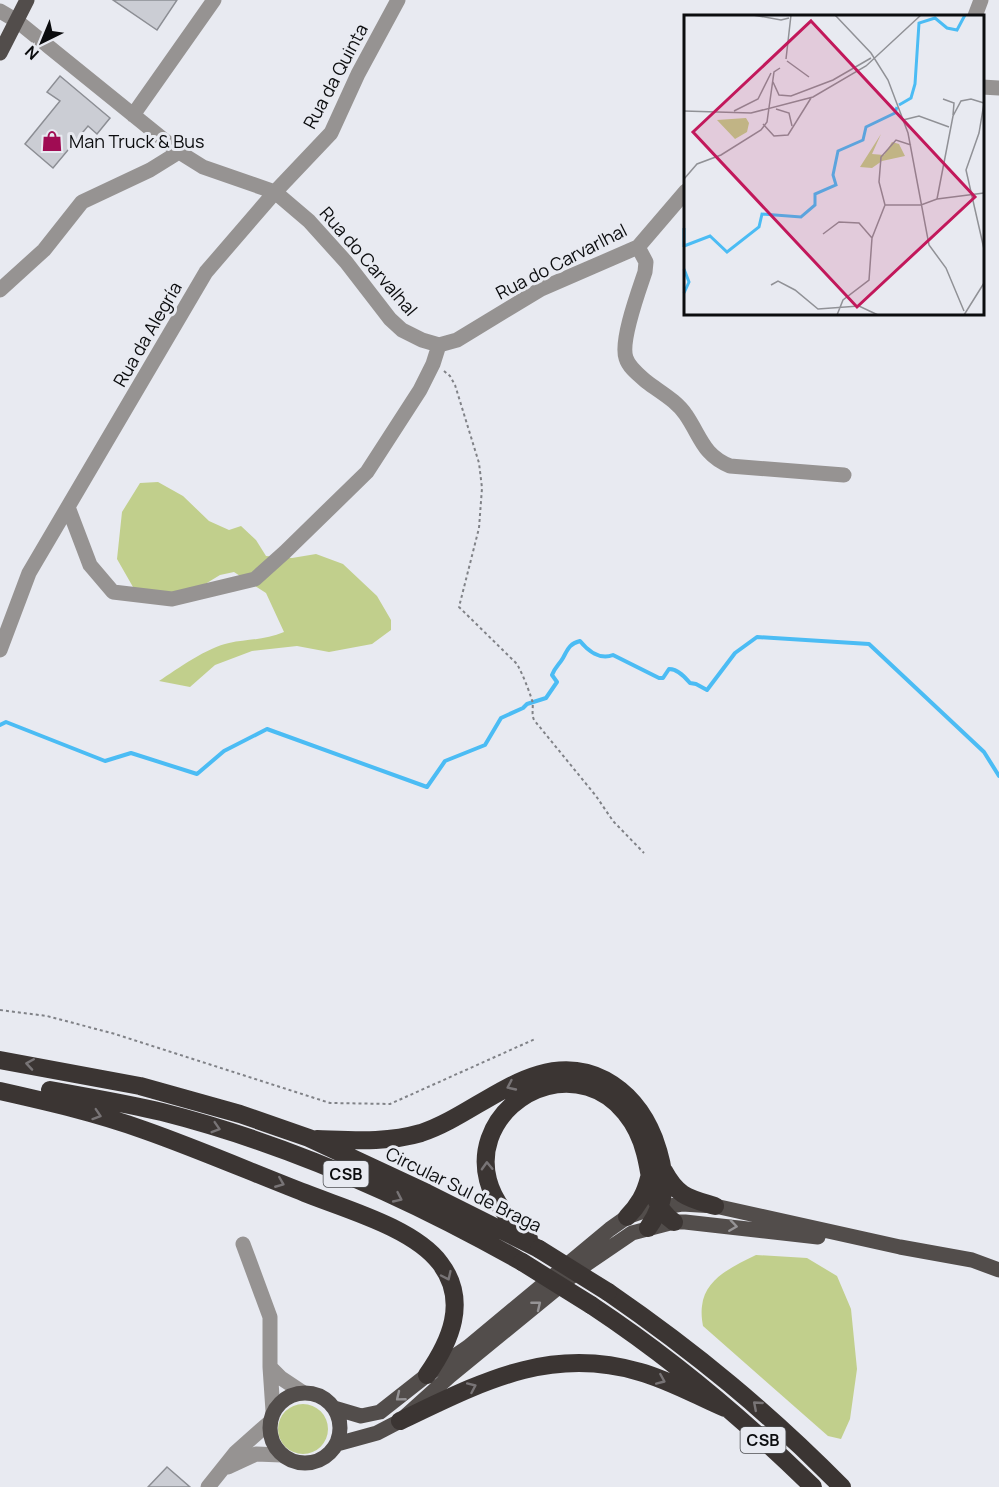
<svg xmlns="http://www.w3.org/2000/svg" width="999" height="1487" font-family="Manrope,sans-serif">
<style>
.green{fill:#c1cf8c}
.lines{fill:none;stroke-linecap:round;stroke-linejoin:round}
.stream{stroke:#4bbcf4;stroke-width:4}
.building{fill:#cbcdd4;stroke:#8c8e94;stroke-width:1.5}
.path{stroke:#808287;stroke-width:2;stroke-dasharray:3 3;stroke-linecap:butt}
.minor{stroke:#969392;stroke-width:15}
.major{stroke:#524d4b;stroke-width:15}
.highway{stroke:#3b3533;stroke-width:18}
.highway-bridge{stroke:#3b3533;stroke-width:18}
.oneway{stroke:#787476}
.oneway2{stroke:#969496}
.labels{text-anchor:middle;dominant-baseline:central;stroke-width:6;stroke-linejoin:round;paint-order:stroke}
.shield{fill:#e8eaf1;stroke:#4d4f52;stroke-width:1.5}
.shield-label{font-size:16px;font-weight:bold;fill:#0b0c0e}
.street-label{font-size:18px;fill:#0b0c0e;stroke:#e8eaf1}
.poi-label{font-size:18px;fill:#0b0c0e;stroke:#e8eaf1;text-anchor:start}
.inset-river{fill:none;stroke:#4bbcf4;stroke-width:3}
.inset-road{fill:none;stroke:#909196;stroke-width:1.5}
.view{fill:#c2185b;fill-opacity:0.15;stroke:#c2185b;stroke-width:3}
.inset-edge{fill:none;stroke:#0b0c0e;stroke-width:3}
</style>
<rect width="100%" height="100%" fill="#e8eaf1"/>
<path class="green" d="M 158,482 L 183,496 L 209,521 L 229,530 L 241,526 L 256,540 L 266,556 L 292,558 L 316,554 L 343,564 L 377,596 L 391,620 L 391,630 L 372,644 L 329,652 L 297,646 L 252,651 L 215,665 L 190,687 L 159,681 C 177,669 208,647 229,643 C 248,639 266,640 284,632 L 266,593 L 234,572 L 220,575 L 174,603 L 141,601 L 117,559 L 122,512 L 140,483 Z
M 756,1255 L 807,1258 L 837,1276 L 851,1309 L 857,1369 L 850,1419 L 841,1439 L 828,1436 L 703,1326 C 702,1320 701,1313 702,1306 C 705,1278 734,1266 756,1255 Z
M278 1429a25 25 0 1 1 50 0a25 25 0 1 1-50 0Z"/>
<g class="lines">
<path class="stream" d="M 0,725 L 6,722 L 105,761 L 131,753 L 197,774 L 224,751 L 267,729 L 427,787 L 445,761 L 485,745 L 501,718 L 523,708 L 527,704 L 546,698 L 557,682 L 552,675 C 555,667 559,665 563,658 C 568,649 569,644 580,641 C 588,651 600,660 613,655 L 659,678 L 663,678 L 669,669 C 678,669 685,677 690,683 L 696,684 L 707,690 L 735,653 L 757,637 L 869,644 L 984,752 L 999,776"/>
</g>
<path class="building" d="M 113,0 L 177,0 L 157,30 Z
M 60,76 L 110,118 L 97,134 L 88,126 L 53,168 L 25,144 L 60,101 L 47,92 Z
M 167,1467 L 190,1487 L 148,1487 Z"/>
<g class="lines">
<path class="path" d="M 444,371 L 450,376 L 455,385 L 479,463 L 482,488 L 479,528 L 459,607 L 517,664 C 523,675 528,688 532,700 C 534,707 531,713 534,720 L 596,796 L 613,821 L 644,853
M 0,1010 L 47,1016 L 115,1034 L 330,1103 L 390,1104 L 535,1039"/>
<path class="minor" d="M 0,11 L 17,21 L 179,152 L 203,167 L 275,192 L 309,221 L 346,262 L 390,319 L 402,330 L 422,340 L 439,345
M 975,16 L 981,0
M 982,87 L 999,88
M 133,115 L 214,0
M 638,247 L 646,262 L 645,272 C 639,290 620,341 626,358 C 629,368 639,375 647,382 C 660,392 677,401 686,415 C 701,437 703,455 730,466 L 844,475
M 0,290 L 44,250 L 82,202 L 150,170 L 179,152
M 439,345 L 457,340 L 541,289 L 638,247 L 686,191
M 68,507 L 90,565 L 113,592 L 172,599 L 255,579 L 285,552 L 367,472 L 420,390 L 433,364 L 439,345
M 0,650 L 29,573 L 206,272 L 275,192 L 331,133 L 358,74 L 398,0
M 243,1244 L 270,1317 L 270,1367 L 273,1411
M 270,1367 L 281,1378 L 302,1392
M 228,1467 L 256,1454 L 282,1455
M 208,1487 L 236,1452 L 270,1422"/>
<path class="major" d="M 0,53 L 27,0
M270 1428a35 35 0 1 1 70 0a35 35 0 1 1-70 0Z
M 334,1408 L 361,1416 L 380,1412 L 427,1375 L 468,1347 L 610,1229 L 627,1217 L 647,1210 L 682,1204 L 715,1206 L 900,1247 L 972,1260 L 999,1270
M 337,1444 L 377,1433 L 400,1421 L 450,1376 L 588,1263 L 632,1233 L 674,1222 L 685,1222 L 818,1237"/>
<path class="highway" d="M 0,1060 L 140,1086 L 240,1114 L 309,1138 L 427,1193 L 539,1249
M 50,1090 C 87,1097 125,1103 162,1112 C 288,1144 409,1198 522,1262
M 0,1091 C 49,1102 97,1113 144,1130 C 198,1149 251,1172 305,1193 C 345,1209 414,1228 440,1263 C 469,1301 450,1342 427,1375
M 317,1139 C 351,1140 387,1143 421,1133 C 480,1114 538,1045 605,1080 C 629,1093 644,1113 654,1138 C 666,1171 670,1197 648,1228
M 664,1171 C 678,1197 689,1198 715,1206
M 627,1217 C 639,1205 645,1194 649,1178
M 529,1239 C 512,1222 494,1204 488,1180 C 473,1122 533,1070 588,1087 C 618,1096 638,1124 645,1153 C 652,1179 650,1205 674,1222
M 608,1292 C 695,1352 768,1412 842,1487
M 591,1305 C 671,1358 745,1420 813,1487
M 400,1421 C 480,1383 549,1345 640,1372 C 669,1380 697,1396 725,1408"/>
<path class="highway-bridge" d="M 539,1249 L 608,1292
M 522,1262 L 591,1305"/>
</g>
<defs><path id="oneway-chevron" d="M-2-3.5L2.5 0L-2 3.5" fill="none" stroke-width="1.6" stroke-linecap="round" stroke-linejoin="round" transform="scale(1.5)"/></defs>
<g class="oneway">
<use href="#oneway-chevron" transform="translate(30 1064) rotate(-171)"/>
<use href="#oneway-chevron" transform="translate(511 1086) rotate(155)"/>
<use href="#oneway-chevron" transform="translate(97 1115) rotate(18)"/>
<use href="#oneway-chevron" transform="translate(216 1128) rotate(17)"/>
<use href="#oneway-chevron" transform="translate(487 1166) rotate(-92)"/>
<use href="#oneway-chevron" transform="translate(280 1183) rotate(22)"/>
<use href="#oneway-chevron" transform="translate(398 1198) rotate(25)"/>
<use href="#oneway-chevron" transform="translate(447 1276) rotate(65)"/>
<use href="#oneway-chevron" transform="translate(661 1380) rotate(23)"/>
<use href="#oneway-chevron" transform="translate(472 1387) rotate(-24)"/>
<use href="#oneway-chevron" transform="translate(757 1405) rotate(-139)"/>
</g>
<g class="oneway2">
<use href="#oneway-chevron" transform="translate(733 1226) rotate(8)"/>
<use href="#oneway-chevron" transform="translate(537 1305) rotate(-39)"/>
<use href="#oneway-chevron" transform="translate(400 1397) rotate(141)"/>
</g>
<defs>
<symbol id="shop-bare" viewBox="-9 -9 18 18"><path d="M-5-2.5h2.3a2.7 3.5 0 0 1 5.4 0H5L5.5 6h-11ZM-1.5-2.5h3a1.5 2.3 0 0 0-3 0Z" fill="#a00c53" stroke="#e8eaf1" stroke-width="2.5" paint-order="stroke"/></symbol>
</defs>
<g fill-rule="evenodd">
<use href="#shop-bare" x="37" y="126" width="30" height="30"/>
</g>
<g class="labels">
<g class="shield">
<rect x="323.5" y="1161" width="45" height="26" rx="4.5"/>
<rect x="740.5" y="1427" width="45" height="26" rx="4.5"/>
</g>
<g class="shield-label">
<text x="346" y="1174">CSB</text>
<text x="763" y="1440">CSB</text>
</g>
<g class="street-label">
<text transform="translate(335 76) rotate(-62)">Rua da Quinta</text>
<text transform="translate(369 261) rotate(49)">Rua do Carvalhal</text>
<text transform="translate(561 261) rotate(-27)">Rua do Carvarlhal</text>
<text transform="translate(147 334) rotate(-60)">Rua da Alegría</text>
<text transform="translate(464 1189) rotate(26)">Circular Sul de Braga</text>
</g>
<g class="poi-label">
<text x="69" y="141">Man Truck &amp; Bus</text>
</g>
</g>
<g transform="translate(684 15)">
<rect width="300" height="300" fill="#e8eaf1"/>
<path d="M 62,103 L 65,108 L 63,117 L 51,124 L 33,105 ZM 197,119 L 188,139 L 200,140 L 208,127 L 215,129 L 221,141 L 198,146 L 188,153 L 176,152 Z" fill="#c1cf8c"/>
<path class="inset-river" d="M 215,90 L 227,83 L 231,69 L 235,8 L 251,3 L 263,13 L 273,15 L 281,0M 0,213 L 0,232M 0,231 L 26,221 L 43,237 L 75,212 L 78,199 L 117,202 L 131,190 L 131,179 L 152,170 L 149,160 L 154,136 L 179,125 L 182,112 L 211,98 L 213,92M 0,254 L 5,267 L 0,278"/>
<path class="inset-road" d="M 69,0 L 97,5 L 105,3M 151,0 L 187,38 L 204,65 L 224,118 L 245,230 L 262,253 L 280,296M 102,44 L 107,0M 103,46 L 125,62M 89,67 L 95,80 L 107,81 L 149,65 L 187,43M 259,84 L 270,88 L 269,100M 300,88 L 295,118 L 282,155 L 300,234M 92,94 L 105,98 L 108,111M 0,96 L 67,98 L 129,82 L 182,51 L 237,0M 50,96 L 74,84 L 87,58M 219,105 L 235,101 L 265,112M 79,109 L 90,121 L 104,120 L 127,83M 0,164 L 13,149 L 37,140 L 77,115 L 83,107 L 90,57 L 96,53M 253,184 L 269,101 L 277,86 L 287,84 L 300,88M 201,190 L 237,190 L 253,184 L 300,178M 201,190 L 195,167 L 197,142 L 212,125 L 227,130M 139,219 L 155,207 L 175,208 L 188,223M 87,270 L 94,266 L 111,275 L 134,294 L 175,291 L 194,300M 153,300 L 159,285 L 185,265 L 188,223 L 201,190M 280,300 L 300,268"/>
<path class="view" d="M 127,6 L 291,182 L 173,292 L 9,117 Z"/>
<rect width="300" height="300" class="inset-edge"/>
</g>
<g transform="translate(42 42) rotate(223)" stroke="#e8eaf1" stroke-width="4.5" paint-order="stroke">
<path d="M0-4.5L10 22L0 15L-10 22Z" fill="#0b0c0e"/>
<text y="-9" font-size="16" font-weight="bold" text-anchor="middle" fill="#0b0c0e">N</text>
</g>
</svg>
